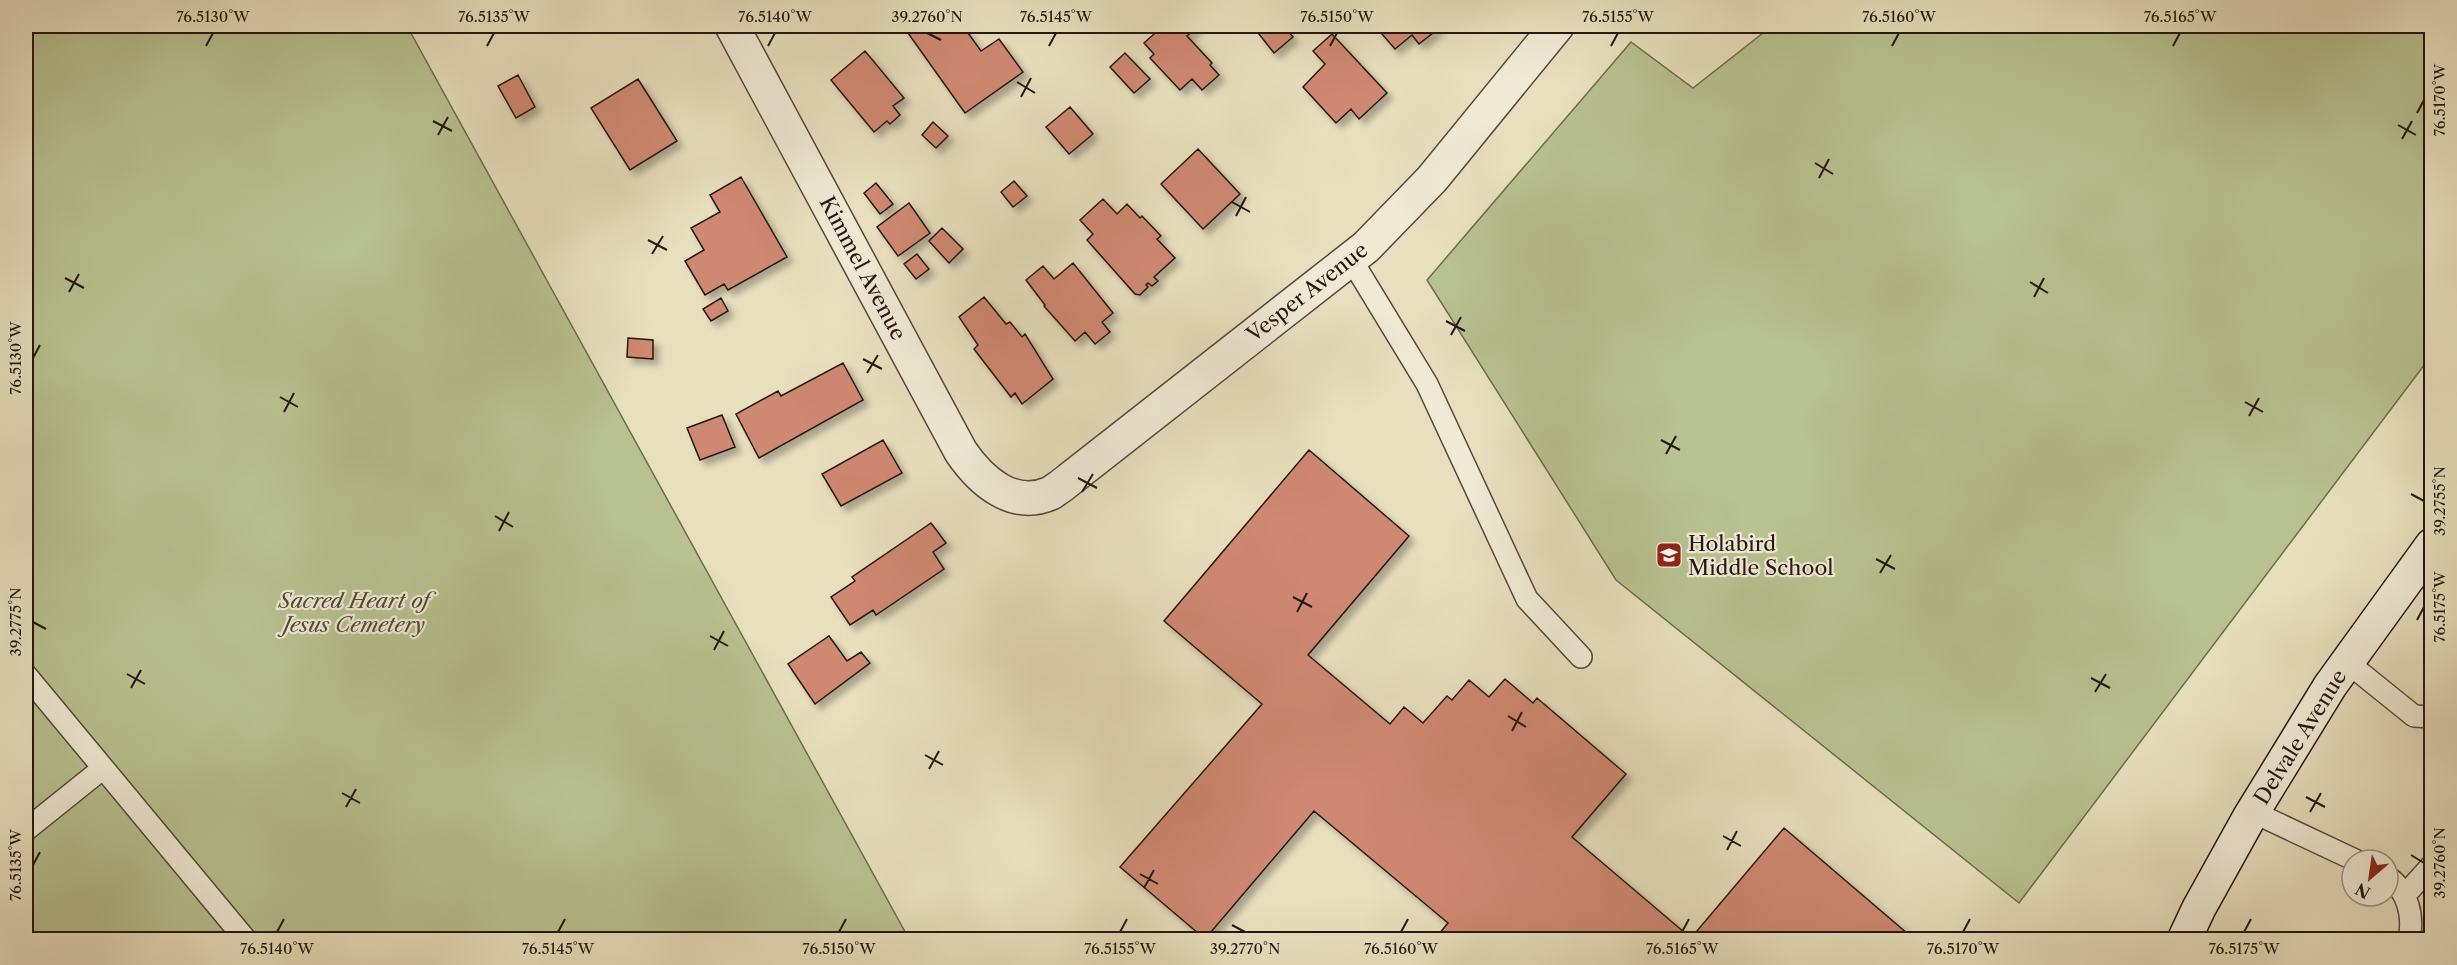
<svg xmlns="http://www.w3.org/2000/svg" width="2457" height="965" font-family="'Libre Caslon Text',serif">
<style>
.green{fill:#b8c190;stroke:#6f6c50;stroke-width:1.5}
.building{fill:#cf8872;stroke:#261711;stroke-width:1.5;filter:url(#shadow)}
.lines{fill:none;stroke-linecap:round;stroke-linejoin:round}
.lane-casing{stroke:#56493c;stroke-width:24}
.street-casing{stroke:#56493c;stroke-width:36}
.secondary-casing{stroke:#261711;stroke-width:36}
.lane{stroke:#f0ead5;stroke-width:21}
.street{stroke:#f0ead5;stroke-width:33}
.secondary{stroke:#f0ead5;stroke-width:33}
.ticks{fill:none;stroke:#261711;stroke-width:2}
.labels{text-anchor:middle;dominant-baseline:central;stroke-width:4.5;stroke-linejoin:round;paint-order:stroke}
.street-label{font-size:21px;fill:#261711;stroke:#f0ead5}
.poi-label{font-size:21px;fill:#261711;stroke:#f0ead5;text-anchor:start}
.park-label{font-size:21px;font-style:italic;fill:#524a37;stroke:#f0ead5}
.neatline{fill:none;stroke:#261711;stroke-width:2}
.ticks-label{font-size:15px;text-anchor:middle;fill:#261711}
</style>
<defs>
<filter id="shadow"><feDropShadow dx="5.5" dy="5.5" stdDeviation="3" flood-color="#0004"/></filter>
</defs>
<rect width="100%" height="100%" fill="#e8dfbe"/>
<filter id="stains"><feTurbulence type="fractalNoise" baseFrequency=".00333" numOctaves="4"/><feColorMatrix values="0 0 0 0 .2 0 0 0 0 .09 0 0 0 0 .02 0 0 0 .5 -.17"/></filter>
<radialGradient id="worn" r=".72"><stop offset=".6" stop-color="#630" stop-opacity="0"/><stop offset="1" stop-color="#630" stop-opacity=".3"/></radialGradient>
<path class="green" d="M 26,26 L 407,26 L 909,939 L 26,939 Z
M 1772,26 L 2431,26 L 2431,356 L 2019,903 L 1616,580 L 1427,280 L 1631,42 L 1693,88 Z"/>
<path class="building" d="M 903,26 L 963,26 L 981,51 L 999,39 L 1023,72 L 965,113 Z
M 1163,26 L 1198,26 L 1187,36 L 1212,63 L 1210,65 L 1219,75 L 1202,90 L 1192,79 L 1180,90 L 1150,58 L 1154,54 L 1144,43 Z
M 1268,26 L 1283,26 L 1293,37 L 1274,53 L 1259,34 Z
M 1375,26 L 1435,26 L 1438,29 L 1419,44 L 1412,35 L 1395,49 Z
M 1332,34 L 1387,93 L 1359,119 L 1351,109 L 1336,123 L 1303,87 L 1325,64 L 1313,51 Z
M 865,51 L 904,98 L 893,106 L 900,115 L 890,124 L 887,121 L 874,132 L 831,80 Z
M 1125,53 L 1150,79 L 1134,93 L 1110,67 Z
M 518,75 L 535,107 L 516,118 L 498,86 Z
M 638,79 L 677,141 L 630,170 L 591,108 Z
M 1070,107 L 1093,134 L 1069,154 L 1046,127 Z
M 933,122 L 948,136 L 936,148 L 922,135 Z
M 1198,149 L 1240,194 L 1203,229 L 1161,184 Z
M 741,177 L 787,257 L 728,290 L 724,284 L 705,295 L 685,261 L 704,250 L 691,228 L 720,212 L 710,195 Z
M 1014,181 L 1027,196 L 1013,207 L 1001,192 Z
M 876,183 L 893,204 L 880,214 L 864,193 Z
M 1103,199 L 1117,214 L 1127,204 L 1140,218 L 1142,216 L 1161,236 L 1157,239 L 1175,258 L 1154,277 L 1158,281 L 1152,286 L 1148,283 L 1146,285 L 1148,287 L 1140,295 L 1135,294 L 1087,240 L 1093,234 L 1080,220 Z
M 909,203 L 930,233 L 898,256 L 877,227 Z
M 942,228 L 963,249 L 949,263 L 929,241 Z
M 917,254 L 929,269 L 916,279 L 904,264 Z
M 1073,263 L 1113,313 L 1102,322 L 1110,332 L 1095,344 L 1085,332 L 1075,341 L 1044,306 L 1045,305 L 1026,280 L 1043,266 L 1054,279 Z
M 984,297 L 1006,324 L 1010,322 L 1022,337 L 1025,334 L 1053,379 L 1022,404 L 1015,393 L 1011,397 L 974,349 L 978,345 L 959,317 Z
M 721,298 L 728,311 L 711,321 L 703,309 Z
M 628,338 L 653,340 L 653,359 L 627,357 Z
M 843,363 L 863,400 L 759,458 L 736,414 L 778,391 L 781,396 Z
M 722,415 L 735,447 L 700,460 L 687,428 Z
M 883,440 L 902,473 L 841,506 L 822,474 Z
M 1309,450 L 1409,536 L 1308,655 L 1390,724 L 1404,707 L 1423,723 L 1447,696 L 1452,700 L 1469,680 L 1489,697 L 1505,679 L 1533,703 L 1537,698 L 1626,774 L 1572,837 L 1691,938 L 1784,828 L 1915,940 L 1434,940 L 1448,923 L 1314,811 L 1205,939 L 1120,867 L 1262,704 L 1164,621 Z
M 931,523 L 946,543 L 933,552 L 944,569 L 876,615 L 873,610 L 850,625 L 831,597 L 855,581 L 852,577 Z
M 829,636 L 847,661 L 861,652 L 870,663 L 815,704 L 788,664 Z"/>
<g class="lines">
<defs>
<path id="lane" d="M 1351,259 L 1427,384 L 1527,599 L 1581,657
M 2347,662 L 2414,716 L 2432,717
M 26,675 L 246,940
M 2253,812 L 2355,860
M 26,830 L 102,769
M 2388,877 C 2408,891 2414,916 2409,940
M 2405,895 L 2432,865"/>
<path id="street" d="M 732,26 L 961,452 C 981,481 1013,510 1051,493 C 1057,489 1064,484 1070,479 L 1366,247 L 1432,179 L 1557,26"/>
<path id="secondary" d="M 2184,940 L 2199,908 L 2249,818 L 2330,686 L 2432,545"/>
</defs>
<use href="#lane" class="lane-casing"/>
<use href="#street" class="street-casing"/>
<use href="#secondary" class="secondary-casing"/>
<use href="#lane" class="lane"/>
<use href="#street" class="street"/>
<use href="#secondary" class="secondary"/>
</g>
<path class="ticks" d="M 927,33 L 941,40M 206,46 L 213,33M 487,46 L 494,33M 768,46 L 775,33M 1049,46 L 1056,33M 1330,46 L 1337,33M 1611,46 L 1618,33M 1892,46 L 1899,33M 2173,46 L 2180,33M 1017,82 L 1035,93M 1021,97 L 1031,78M 2417,113 L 2424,100M 433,121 L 452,131M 2398,125 L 2416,135M 438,135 L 448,117M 2402,139 L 2412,121M 1815,163 L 1833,174M 1819,178 L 1829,159M 1232,202 L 1250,212M 1236,216 L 1246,197M 648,240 L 667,250M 652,254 L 663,236M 65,278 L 84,288M 2030,282 L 2048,293M 69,292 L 79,274M 2034,297 L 2044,278M 1446,321 L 1465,331M 1451,335 L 1461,317M 33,358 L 40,345M 863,359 L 882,369M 867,373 L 878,355M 280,397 L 298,407M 2245,402 L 2263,412M 284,412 L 294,393M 2249,416 L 2259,398M 1661,440 L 1680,450M 1666,454 L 1676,436M 1078,478 L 1097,488M 1082,492 L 1093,474M 2411,494 L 2424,501M 495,516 L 513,527M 499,531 L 509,512M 1876,559 L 1895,569M 1880,573 L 1891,555M 1293,597 L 1312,607M 1297,612 L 1307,593M 2417,620 L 2424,607M 33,622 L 46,629M 710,636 L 728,646M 714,650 L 724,631M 127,674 L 145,684M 2091,678 L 2110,688M 131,688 L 141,670M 2095,692 L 2106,674M 1508,716 L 1526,727M 1512,731 L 1522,712M 925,755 L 943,765M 929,769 L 939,751M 342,793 L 360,803M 2306,797 L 2325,807M 346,807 L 356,789M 2310,812 L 2321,793M 1723,836 L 1741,846M 1727,850 L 1737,831M 2411,855 L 2424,863M 33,865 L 40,852M 1140,874 L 1158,884M 1144,888 L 1154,870M 1232,925 L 1245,932M 277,932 L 284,919M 558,932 L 565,919M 839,932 L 846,919M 1120,932 L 1127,919M 1401,932 L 1408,919M 1682,932 L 1689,919M 1963,932 L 1970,919M 2244,932 L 2251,919"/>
<defs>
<symbol id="school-square" viewBox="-11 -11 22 22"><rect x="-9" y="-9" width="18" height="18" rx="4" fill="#8f2418" stroke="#f0ead5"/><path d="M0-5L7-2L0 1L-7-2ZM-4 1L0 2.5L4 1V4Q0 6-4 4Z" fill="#fff"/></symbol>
</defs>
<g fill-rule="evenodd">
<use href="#school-square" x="1654" y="540" width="30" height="30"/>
</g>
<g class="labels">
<g class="street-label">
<text transform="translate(863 268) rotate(62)">Kimmel Avenue</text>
<text transform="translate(1307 292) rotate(-38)">Vesper Avenue</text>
<text transform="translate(2300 737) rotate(-58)">Delvale Avenue</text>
</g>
<g class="poi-label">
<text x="1688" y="543">Holabird<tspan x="1688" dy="24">Middle School</tspan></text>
</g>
<g class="park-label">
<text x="354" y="600">Sacred Heart of<tspan x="354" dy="24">Jesus Cemetery</tspan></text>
</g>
</g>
<rect width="2457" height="965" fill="none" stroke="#e8dfbe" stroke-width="66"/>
<g transform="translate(2370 878) rotate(209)"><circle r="28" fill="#f0ead5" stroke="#9f9687" stroke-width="1.5"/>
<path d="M0-4.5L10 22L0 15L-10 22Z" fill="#8f2418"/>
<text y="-9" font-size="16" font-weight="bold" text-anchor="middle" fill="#261711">N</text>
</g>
<rect x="33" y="33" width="2391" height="899" class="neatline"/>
<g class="ticks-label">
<text x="213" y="22">76.5130°W</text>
<text x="494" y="22">76.5135°W</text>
<text x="775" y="22">76.5140°W</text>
<text x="927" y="22">39.2760°N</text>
<text x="1056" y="22">76.5145°W</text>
<text x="1337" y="22">76.5150°W</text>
<text x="1618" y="22">76.5155°W</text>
<text x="1899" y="22">76.5160°W</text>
<text x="2180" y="22">76.5165°W</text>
<text transform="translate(2440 100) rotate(-90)" y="5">76.5170°W</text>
<text transform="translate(16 358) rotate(-90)" y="5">76.5130°W</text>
<text transform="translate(2440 501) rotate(-90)" y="5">39.2755°N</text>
<text transform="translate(2440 607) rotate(-90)" y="5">76.5175°W</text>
<text transform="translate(16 622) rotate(-90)" y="5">39.2775°N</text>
<text transform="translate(2440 863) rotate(-90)" y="5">39.2760°N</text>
<text transform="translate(16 865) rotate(-90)" y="5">76.5135°W</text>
<text x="277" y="954">76.5140°W</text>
<text x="558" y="954">76.5145°W</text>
<text x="839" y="954">76.5150°W</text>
<text x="1120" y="954">76.5155°W</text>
<text x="1245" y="954">39.2770°N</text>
<text x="1401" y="954">76.5160°W</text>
<text x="1682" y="954">76.5165°W</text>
<text x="1963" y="954">76.5170°W</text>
<text x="2244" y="954">76.5175°W</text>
</g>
<rect width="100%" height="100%" filter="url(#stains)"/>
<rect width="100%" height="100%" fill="url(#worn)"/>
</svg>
